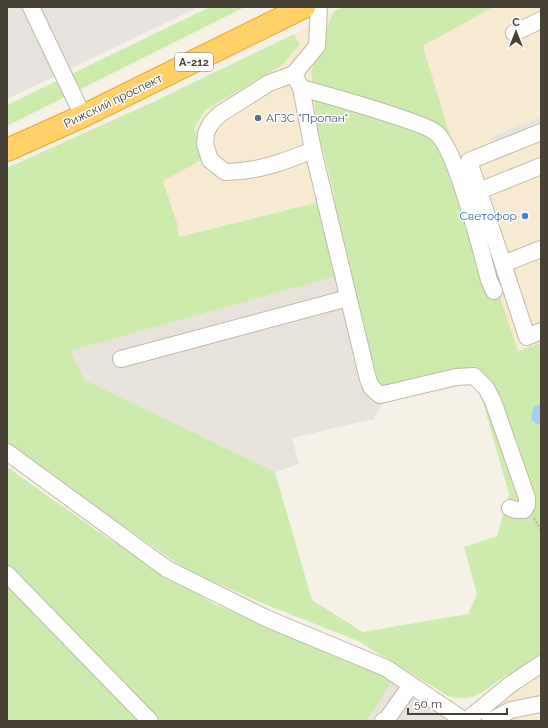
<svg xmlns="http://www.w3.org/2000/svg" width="548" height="728" font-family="Raleway,sans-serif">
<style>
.commercial{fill:#f8e9d1}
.industrial{fill:#e7e2dc}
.green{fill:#ceebae;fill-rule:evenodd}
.parking{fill:#e6e3df}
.water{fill:#a0d0f5}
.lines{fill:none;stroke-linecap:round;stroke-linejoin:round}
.minor-casing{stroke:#c1b9a9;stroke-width:18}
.highway-casing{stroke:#e7a92f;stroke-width:24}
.path{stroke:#c3b699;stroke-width:2.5;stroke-dasharray:2 2;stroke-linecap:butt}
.minor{stroke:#fff;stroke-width:16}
.highway{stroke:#ffd168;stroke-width:22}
.service-dot{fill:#5c6f8a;stroke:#fff;stroke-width:1.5}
.shop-dot{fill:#3f7fe0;stroke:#fff;stroke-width:1.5}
.labels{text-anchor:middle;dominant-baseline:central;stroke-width:3;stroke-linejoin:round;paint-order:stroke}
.shield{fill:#fff;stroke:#7f7b72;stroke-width:1}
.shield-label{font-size:11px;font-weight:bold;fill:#484236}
.street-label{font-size:12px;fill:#484236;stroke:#fff}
.service-label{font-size:12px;fill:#4e5e75;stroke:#fff;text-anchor:start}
.shop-label{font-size:12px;fill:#366cbe;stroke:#fff;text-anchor:end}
</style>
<rect width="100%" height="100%" fill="#f5f1e7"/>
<path class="commercial" d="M 493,7 L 541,7 L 541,343 L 518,352 L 493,277 L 423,45 Z
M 333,12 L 311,72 L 317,126 L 335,198 L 178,237 L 177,223 L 163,180 L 205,158 L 194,129 L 205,110 L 281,66 L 300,45 L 294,34 Z
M 541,667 L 541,721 L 486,721 L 479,717 Z"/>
<path class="industrial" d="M 351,272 L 382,402 L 374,419 L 292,438 L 299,464 L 275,472 L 85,380 L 70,351 Z
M 392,681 L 456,721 L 370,721 L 368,719 Z"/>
<path class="green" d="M 210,7 L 245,7 L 7,126 L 7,105 Z
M 343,7 L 493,7 L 423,46 L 493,277 L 518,351 L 541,343 L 541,403 L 533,407 L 531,420 L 541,426 L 541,660 C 531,667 519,668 509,674 C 487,686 476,705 448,696 L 358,641 L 262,603 L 185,569 L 52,476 L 7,443 L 7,168 L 153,102 L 294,34 L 300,45 L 281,66 L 205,110 L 194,129 L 205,158 L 163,181 L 177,223 L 179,237 L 335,198 L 317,126 L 311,72 L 333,12 ZM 351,272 L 382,402 L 434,389 L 482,379 L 480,392 L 509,494 L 497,536 L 464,547 L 477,594 L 468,614 L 363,632 L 312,600 L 275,472 L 85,380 L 70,351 Z
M 7,467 L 106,537 L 214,604 L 372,668 L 392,681 L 368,719 L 370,721 L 7,721 Z"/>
<path class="parking" d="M 7,7 L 199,7 L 7,99 Z
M 541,117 L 541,127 L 495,146 L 491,137 Z"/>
<path class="water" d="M 541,403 L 541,426 L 531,420 L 533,407 Z"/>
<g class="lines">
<defs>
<path id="minor" d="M 31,7 L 83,116
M 319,7 L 317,46 L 294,74 L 301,88 L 313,150 L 368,379 L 371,387 L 380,395 L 456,377 L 474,376 L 486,388 L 493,401 L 527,498 L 527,505 L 524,510 L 516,510 L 510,508
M 514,33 L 541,20
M 294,74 L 269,83 L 220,114 L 211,123 L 206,133 L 205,144 L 210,160 L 225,172 C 256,172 284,162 313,150
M 301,88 C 334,97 366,106 398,117 C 409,121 425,125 435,132 C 456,146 481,251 489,280 L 494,291
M 541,132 L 469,161 L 527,337 L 541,331
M 479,191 L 541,166
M 503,264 L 541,249
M 121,359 L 348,298
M 7,452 L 167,569 L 268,619 L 386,668 L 465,721
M 7,574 L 150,721
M 383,721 L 387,719 L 411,685
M 466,721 L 511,684 L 541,664
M 490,721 L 511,710 L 541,704"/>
<path id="highway" d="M 7,150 L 83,116 L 304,7"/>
</defs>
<use href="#minor" class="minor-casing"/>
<use href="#highway" class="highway-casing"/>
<path class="path" d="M 534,518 L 541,530"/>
<use href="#minor" class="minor"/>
<use href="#highway" class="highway"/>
</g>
<circle class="service-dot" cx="258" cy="118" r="4"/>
<circle class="shop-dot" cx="525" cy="216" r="4"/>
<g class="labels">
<rect class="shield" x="175" y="53" width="38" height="18" rx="3"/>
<g class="shield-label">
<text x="194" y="62">А-212</text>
</g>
<g class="street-label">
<text transform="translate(113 101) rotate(-26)">Рижский проспект</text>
</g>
<g class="service-label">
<text x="266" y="118">АГЗС "Пропан"</text>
</g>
<g class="shop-label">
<text x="517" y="216">Светофор</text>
</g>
</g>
<rect width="548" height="728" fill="none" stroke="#484236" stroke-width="16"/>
<g transform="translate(516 32)" stroke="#ffffff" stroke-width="3" paint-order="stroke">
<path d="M0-3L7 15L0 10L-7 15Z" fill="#484236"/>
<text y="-6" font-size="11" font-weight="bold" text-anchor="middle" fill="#484236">С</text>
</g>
<path d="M408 708v6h99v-6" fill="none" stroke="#484236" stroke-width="2"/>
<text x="414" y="708" font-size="12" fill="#484236" stroke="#ffffff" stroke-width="3" paint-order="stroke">50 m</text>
</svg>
